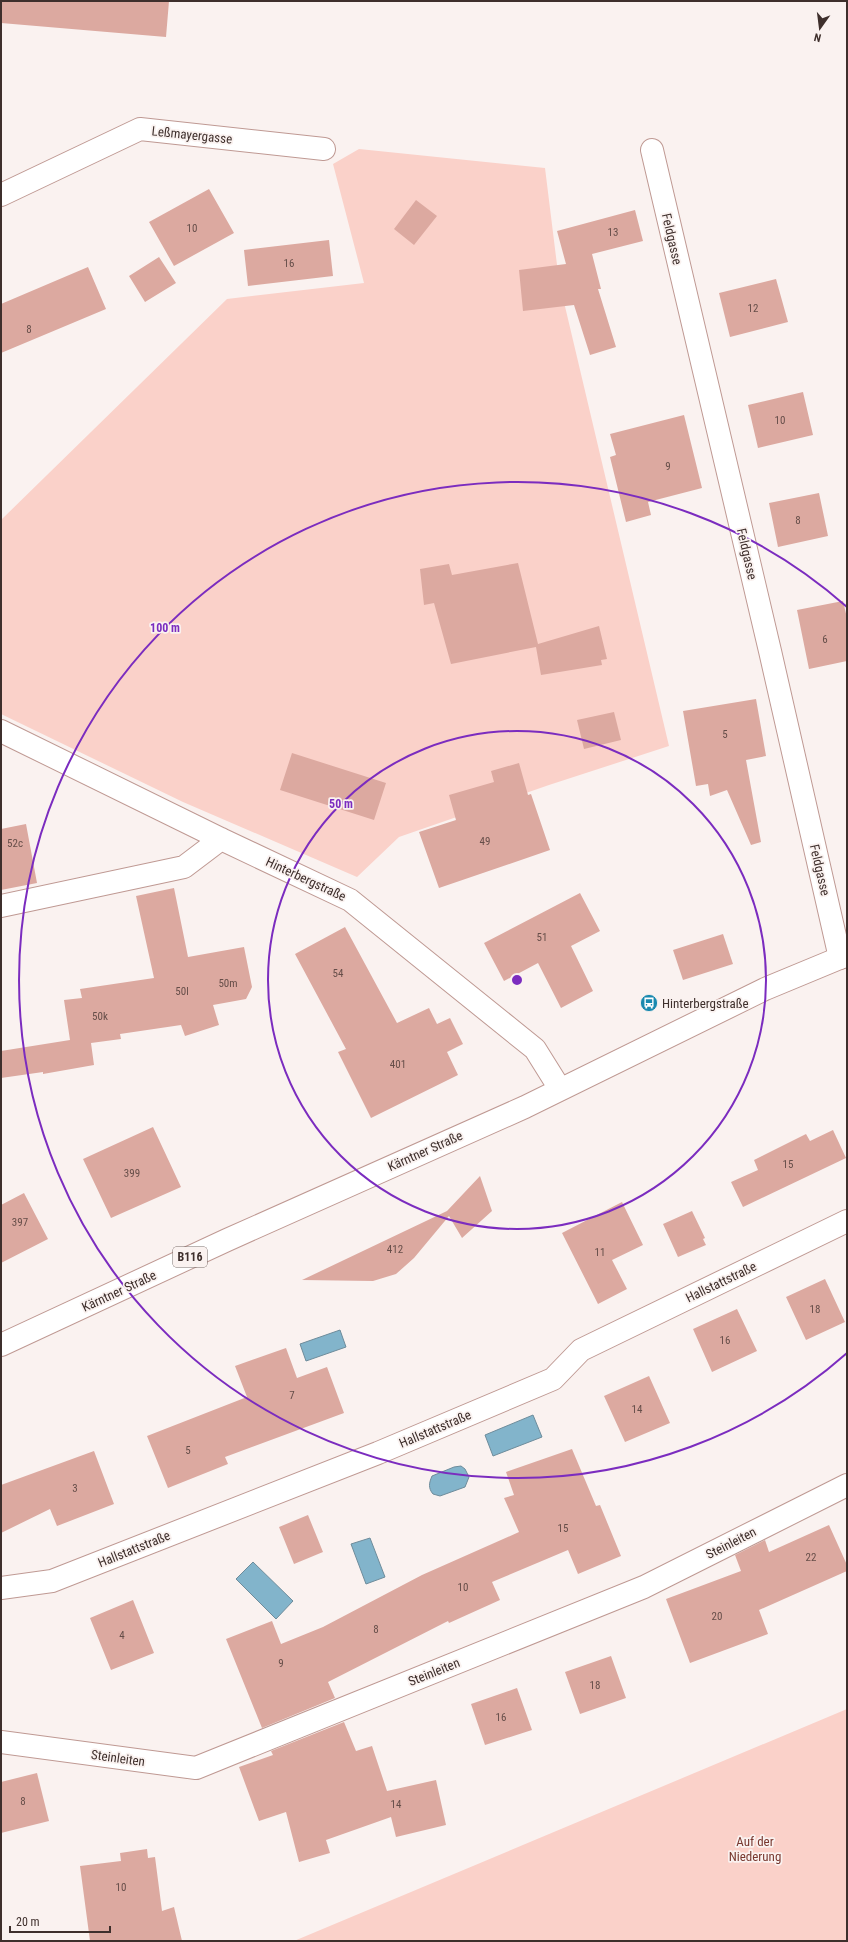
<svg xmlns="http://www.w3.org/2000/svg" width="848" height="1942" font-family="'Roboto Condensed',sans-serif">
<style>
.green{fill:#fad1c9}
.water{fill:#82b4cb;stroke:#6e8c9b}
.building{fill:#dca9a0}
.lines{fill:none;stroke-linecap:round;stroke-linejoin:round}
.minor-casing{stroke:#bf9993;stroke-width:24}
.major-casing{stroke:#bf9993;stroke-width:24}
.minor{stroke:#fff;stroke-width:22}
.major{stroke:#fff;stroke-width:22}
.ring{fill:none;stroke:#7b2cbf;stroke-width:2}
.labels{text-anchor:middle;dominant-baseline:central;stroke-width:3.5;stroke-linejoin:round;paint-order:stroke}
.number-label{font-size:11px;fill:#664e49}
.shield{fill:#faf2f0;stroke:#766a67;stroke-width:1}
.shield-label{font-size:12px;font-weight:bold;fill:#3e2f2c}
.street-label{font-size:13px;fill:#3e2f2c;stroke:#faf2f0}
.poi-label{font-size:13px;fill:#3e2f2c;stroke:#faf2f0;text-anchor:start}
.park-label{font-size:13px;fill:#78382f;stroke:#faf2f0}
.centre{fill:#7b2cbf;stroke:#faf2f0;stroke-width:2}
.ring-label{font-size:12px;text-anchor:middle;font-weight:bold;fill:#7b2cbf;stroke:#faf2f0;stroke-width:3.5;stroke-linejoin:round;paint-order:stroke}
</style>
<rect width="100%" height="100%" fill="#faf2f0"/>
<path class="green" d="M 359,149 L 545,168 L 559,281 L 669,746 L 549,785 L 399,837 L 357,877 L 183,802 L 1,714 L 1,520 L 227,299 L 364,283 L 333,164 Z
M 847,1709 L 847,1941 L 294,1941 Z"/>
<path class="water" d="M 340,1330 L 346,1347 L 306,1361 L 300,1344 Z
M 533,1415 L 542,1437 L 493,1456 L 485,1435 Z
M 461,1466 L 465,1469 L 469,1477 L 465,1487 L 440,1496 L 433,1494 C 428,1488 429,1483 432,1476 L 454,1467 Z
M 370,1538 L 385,1577 L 366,1584 L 351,1544 Z
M 253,1562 L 293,1601 L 276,1619 L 236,1579 Z"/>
<path class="building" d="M 1,1 L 169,1 L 166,37 L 1,23 Z
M 209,189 L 234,233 L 174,266 L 149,222 Z
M 416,200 L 437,216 L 414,245 L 394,229 Z
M 635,210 L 643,241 L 592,254 L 601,289 L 598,289 L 616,347 L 590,355 L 574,305 L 523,311 L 519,270 L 566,264 L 557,231 Z
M 329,240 L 333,276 L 248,286 L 244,250 Z
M 159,257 L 176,283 L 145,302 L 129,276 Z
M 88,267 L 106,309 L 1,353 L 1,304 Z
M 776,279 L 788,322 L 730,337 L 719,293 Z
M 803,392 L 813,435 L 758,448 L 748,405 Z
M 684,415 L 702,488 L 648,502 L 651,515 L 626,522 L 610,457 L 616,455 L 610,434 Z
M 819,493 L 828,536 L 778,547 L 769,503 Z
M 518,563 L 538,644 L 599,626 L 607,659 L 601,660 L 602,665 L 541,675 L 536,647 L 451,664 L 434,603 L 424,605 L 420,569 L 449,564 L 452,575 Z
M 843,601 L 847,618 L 847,661 L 809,669 L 797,610 Z
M 756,699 L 766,756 L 746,760 L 761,842 L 751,845 L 727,790 L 710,796 L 708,784 L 696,786 L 683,711 Z
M 614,712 L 621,740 L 584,749 L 577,720 Z
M 292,753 L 386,783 L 374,820 L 280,790 Z
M 519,763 L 528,795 L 531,794 L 550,850 L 439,888 L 419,832 L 456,820 L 449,795 L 494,782 L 491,771 Z
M 26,824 L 37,883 L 1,890 L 1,829 Z
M 174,888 L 188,957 L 244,947 L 252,987 L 246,999 L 213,1005 L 219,1025 L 185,1036 L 181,1025 L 120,1034 L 121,1039 L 91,1043 L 94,1065 L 43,1074 L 43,1072 L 1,1078 L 1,1051 L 70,1040 L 64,1000 L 82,998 L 80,989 L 154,978 L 136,896 Z
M 580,893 L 600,931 L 571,946 L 593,991 L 561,1008 L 538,963 L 504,981 L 484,943 Z
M 345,927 L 397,1023 L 429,1008 L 437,1024 L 450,1018 L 463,1044 L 447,1052 L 458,1075 L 371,1118 L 338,1052 L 346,1049 L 295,954 Z
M 723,934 L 733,964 L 683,980 L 673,950 Z
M 153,1127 L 181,1187 L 111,1218 L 83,1159 Z
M 833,1130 L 846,1158 L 743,1207 L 731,1182 L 758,1170 L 754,1160 L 806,1134 L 810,1141 Z
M 480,1176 L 492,1211 L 462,1238 L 449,1216 L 414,1258 L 396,1274 L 373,1281 L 302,1280 L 447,1211 Z
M 24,1193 L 48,1239 L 1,1263 L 1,1205 Z
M 622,1202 L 643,1245 L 612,1260 L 627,1289 L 598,1304 L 562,1233 Z
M 692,1211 L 705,1238 L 703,1239 L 706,1245 L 678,1257 L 663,1224 Z
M 825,1279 L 845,1322 L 806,1340 L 786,1297 Z
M 737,1309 L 757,1351 L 712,1372 L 693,1329 Z
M 286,1348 L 297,1378 L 327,1367 L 344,1413 L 225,1457 L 228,1464 L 168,1488 L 147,1436 L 247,1397 L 235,1366 Z
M 649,1376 L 670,1423 L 625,1442 L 604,1396 Z
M 572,1449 L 596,1506 L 600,1505 L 621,1556 L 578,1574 L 568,1550 L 492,1582 L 500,1600 L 449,1623 L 448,1621 L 328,1682 L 335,1698 L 262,1728 L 226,1639 L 272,1621 L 281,1644 L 323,1627 L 422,1575 L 519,1532 L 504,1498 L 514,1495 L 506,1472 Z
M 94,1451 L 114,1504 L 57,1526 L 50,1509 L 1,1533 L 1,1485 Z
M 308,1515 L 323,1552 L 294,1564 L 279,1527 Z
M 829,1525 L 847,1565 L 847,1571 L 759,1610 L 768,1634 L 690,1663 L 666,1599 L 741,1571 L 735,1555 L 765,1540 L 769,1552 Z
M 133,1600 L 154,1653 L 111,1670 L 90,1618 Z
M 611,1656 L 626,1698 L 580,1714 L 565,1672 Z
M 517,1688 L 532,1730 L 485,1745 L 471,1704 Z
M 344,1722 L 356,1751 L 372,1746 L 387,1791 L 436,1780 L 446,1825 L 396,1837 L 391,1817 L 326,1840 L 330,1853 L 299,1862 L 286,1812 L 259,1821 L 239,1767 L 273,1755 L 271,1751 Z
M 37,1773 L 49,1821 L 1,1833 L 1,1782 Z
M 147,1849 L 148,1858 L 155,1857 L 162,1911 L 174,1907 L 182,1941 L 90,1941 L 80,1866 L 121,1861 L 120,1853 Z"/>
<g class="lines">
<defs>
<path id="minor" d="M 652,150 L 770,651 L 840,958
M 1,195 L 140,129 L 324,149
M 1,731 L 221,839 L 350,900 L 535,1049 L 560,1089
M 1,906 L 184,867 L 221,839
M 1,1588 L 52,1581 L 378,1453 L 553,1379 L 581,1350 L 847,1221
M 1,1742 L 196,1768 L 644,1587 L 847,1485"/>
<path id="major" d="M 1,1345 L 227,1240 L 525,1107 L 765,989 L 847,955"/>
</defs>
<use href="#minor" class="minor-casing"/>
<use href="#major" class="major-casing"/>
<use href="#minor" class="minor"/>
<use href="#major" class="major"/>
</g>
<g class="ring">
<circle cx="517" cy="980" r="249"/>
<path d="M847 1353A498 498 0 1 1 847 607"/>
</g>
<defs>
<symbol id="bus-disc" viewBox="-11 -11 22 22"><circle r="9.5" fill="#1989af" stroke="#faf2f0"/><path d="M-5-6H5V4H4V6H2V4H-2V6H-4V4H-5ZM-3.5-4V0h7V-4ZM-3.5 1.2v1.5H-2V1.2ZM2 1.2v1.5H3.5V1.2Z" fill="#fff"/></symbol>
</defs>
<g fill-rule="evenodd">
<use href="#bus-disc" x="639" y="993" width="20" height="20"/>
</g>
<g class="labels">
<g class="number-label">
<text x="192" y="228">10</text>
<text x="613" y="232">13</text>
<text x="289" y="263">16</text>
<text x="753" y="308">12</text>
<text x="29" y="329">8</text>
<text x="780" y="420">10</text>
<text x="668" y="466">9</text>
<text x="798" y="520">8</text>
<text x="825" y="639">6</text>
<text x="725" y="734">5</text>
<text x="485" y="841">49</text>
<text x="15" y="843">52c</text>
<text x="542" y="937">51</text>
<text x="338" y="973">54</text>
<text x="228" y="983">50m</text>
<text x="182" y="991">50l</text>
<text x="100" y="1016">50k</text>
<text x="398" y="1064">401</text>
<text x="788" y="1164">15</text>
<text x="132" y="1173">399</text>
<text x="20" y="1222">397</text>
<text x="395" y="1249">412</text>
<text x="600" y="1252">11</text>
<text x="815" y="1309">18</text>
<text x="725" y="1340">16</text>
<text x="292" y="1395">7</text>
<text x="637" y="1409">14</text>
<text x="188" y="1450">5</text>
<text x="75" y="1488">3</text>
<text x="563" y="1528">15</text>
<text x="811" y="1557">22</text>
<text x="463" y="1587">10</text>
<text x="717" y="1616">20</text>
<text x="376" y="1629">8</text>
<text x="122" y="1635">4</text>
<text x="281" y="1663">9</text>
<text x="595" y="1685">18</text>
<text x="501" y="1717">16</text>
<text x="23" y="1801">8</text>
<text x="396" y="1804">14</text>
<text x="121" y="1887">10</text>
</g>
<rect class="shield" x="173" y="1247" width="34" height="20" rx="3"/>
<g class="shield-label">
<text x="190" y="1257">B116</text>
</g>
<g class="street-label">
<text transform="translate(192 135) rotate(6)">Leßmayergasse</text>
<text transform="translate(672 239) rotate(77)">Feldgasse</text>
<text transform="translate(747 554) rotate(77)">Feldgasse</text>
<text transform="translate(820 870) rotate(77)">Feldgasse</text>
<text transform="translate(306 879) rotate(25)">Hinterbergstraße</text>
<text transform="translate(425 1151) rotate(-24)">Kärntner Straße</text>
<text transform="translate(721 1282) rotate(-26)">Hallstattstraße</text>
<text transform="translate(119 1291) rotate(-25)">Kärntner Straße</text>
<text transform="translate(435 1429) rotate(-23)">Hallstattstraße</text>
<text transform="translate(731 1543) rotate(-27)">Steinleiten</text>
<text transform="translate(134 1549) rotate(-22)">Hallstattstraße</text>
<text transform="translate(434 1672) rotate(-22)">Steinleiten</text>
<text transform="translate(118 1758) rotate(8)">Steinleiten</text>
</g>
<g class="poi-label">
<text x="662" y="1003">Hinterbergstraße</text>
</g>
<g class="park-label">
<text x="755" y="1841">Auf der<tspan x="755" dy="15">Niederung</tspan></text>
</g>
</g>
<circle cx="517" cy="980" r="6" class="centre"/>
<g class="ring-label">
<text x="165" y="632">100 m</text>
<text x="341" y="808">50 m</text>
</g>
<rect width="848" height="1942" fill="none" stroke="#3e2f2c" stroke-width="4"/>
<g transform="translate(820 28) rotate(194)" stroke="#faf2f0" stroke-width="3" paint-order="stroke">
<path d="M0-3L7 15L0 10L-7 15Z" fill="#3e2f2c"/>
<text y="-6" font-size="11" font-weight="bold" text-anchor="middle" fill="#3e2f2c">N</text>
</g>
<path d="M10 1926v6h100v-6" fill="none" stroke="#3e2f2c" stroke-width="2"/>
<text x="16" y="1926" font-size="12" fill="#3e2f2c" stroke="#faf2f0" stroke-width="3" paint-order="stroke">20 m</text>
</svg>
